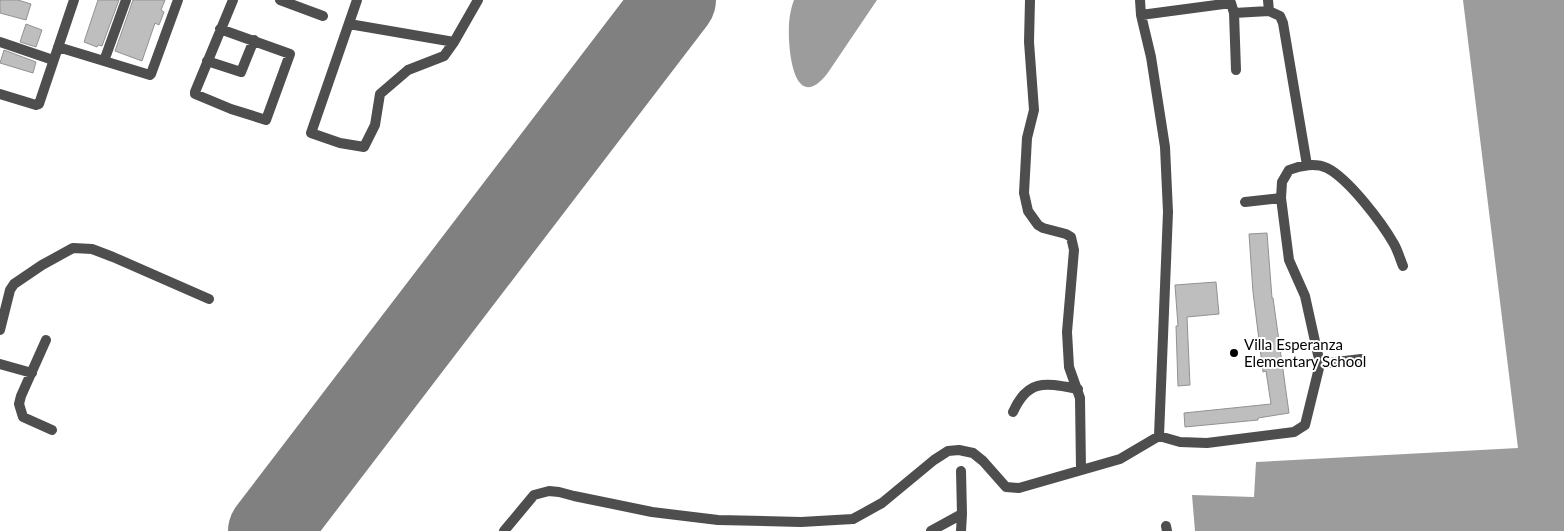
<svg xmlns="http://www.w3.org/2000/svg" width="1564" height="531" font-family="Lato,sans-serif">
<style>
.water{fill:#9c9c9c}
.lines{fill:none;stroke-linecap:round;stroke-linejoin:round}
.runway{stroke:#808080;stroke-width:82}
.building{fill:#bebebe;stroke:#929292}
.minor{stroke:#4e4e4e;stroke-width:10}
.poi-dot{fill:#000;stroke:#fff;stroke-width:2}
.labels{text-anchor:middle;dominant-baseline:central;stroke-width:4;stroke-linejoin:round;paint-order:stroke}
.poi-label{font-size:15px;fill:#000;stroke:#fff;text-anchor:start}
</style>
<rect width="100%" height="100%" fill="#fff"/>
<path class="water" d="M 794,0 L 877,0 L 827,74 C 791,119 786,37 790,15 C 791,10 792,5 794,0 Z
M 1463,0 L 1564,0 L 1564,531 L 1195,531 L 1192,495 L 1254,497 L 1256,462 L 1518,448 Z"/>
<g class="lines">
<path class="runway" d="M 269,531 L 675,0"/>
</g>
<path class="building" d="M 0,0 L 18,0 L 31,4 L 26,20 L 0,13 Z
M 98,0 L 119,0 L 102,46 L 98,45 L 97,47 L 84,42 Z
M 133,0 L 165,0 L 161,10 L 164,12 L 159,25 L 155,23 L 142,61 L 115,51 Z
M 26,24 L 42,30 L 36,47 L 20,42 Z
M 4,50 L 36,62 L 33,73 L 0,63 Z
M 1267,233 L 1272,298 L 1273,298 L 1289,413 L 1258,418 L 1258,420 L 1185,427 L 1184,413 L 1271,404 L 1266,371 L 1263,372 L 1253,292 L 1249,234 Z
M 1216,282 L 1219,314 L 1187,317 L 1190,385 L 1178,386 L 1176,326 L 1178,326 L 1175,285 Z"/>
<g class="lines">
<path class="minor" d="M 280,0 L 323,16
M 357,0 L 311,133 L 340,143 L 364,147 L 375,125 L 380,94 L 408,70 L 444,56 L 454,42 L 478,0
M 1030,0 L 1029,42 L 1034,110 L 1027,138 L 1024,193 L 1028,211 L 1038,225 L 1043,228 L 1066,234 L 1071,237 L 1074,250 L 1067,332 L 1069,367 L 1080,398 L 1081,469
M 1140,0 L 1141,15 L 1151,57 L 1165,147 L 1168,212 L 1159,436
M 1268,0 L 1269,11
M 1234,13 L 1269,11 L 1280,16 L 1283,23 L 1307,165
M 1141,15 L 1231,3 L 1234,13 L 1236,70
M 349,24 L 454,42
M 220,29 L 290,54 L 266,120 L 231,109 L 195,94 L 195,92 L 233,0
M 0,42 L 53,60
M 58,47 L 150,75 L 151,74 L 178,0
M 104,61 L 126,0
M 207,61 L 241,72 L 254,40
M 0,94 L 36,105 L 39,104 L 74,0
M 1245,202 L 1281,198
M 0,330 L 10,290 L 14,284 L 42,265 L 73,248 L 92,249 L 113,257 L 209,299
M 46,340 L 21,396 L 19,404 L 23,417 L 52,430
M 0,364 L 32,373
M 1320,364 L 1361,359
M 1013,412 C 1028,378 1046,383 1078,389
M 1166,526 L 1167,531
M 504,531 L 534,495 L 549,491 L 559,492 L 574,496 L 652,512 L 718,520 L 801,522 L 853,519 L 882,503 L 934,460 L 948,451 L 959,450 L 973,453 L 983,461 L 1006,487 L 1019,488 L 1120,459 L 1159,436 L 1180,442 L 1207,443 L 1294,432 L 1305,425 L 1320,364 L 1305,296 L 1289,260 L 1281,198 L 1282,182 L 1289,170 C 1301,165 1316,163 1327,168 C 1349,179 1382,223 1394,244 C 1398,251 1400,259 1403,266
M 931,531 L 962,514
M 961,531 L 962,514 L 961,471"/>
</g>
<circle class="poi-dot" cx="1234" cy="353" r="5"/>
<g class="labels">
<g class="poi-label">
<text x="1244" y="344">Villa Esperanza<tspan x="1244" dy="17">Elementary School</tspan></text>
</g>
</g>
</svg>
